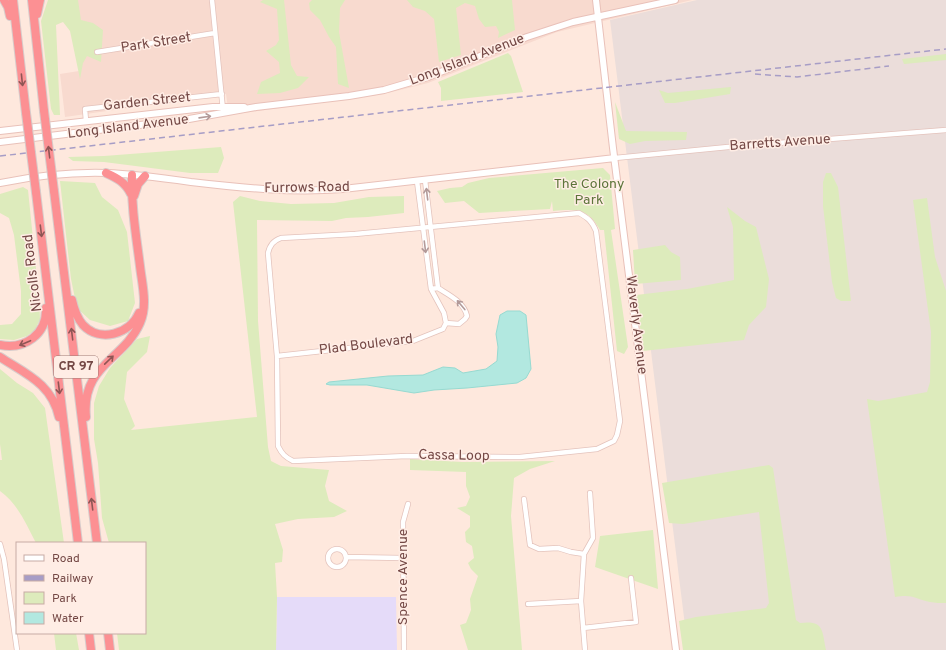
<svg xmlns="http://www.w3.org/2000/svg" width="946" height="650" font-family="Overpass,sans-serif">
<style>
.residential{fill:#f8dacf}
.industrial{fill:#ebddda}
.education{fill:#e5dbf9}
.green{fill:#ddebbc}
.water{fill:#b2e8e0;stroke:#97dad1}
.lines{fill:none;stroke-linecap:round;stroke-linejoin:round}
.street-casing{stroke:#e4c3bc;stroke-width:6}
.secondary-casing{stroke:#e9c1b9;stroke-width:8}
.highway-casing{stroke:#d8cccb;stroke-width:10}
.street{stroke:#fff;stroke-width:4.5}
.secondary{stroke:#fff;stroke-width:6}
.highway{stroke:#fc9093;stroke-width:8}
.rail{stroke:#a79dc6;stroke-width:1.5;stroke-dasharray:6 4;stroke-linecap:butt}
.highway-bridge-casing{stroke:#d8cccb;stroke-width:10;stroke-linecap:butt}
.highway-bridge{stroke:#fc9093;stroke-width:8}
.oneway{stroke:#8f5655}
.oneway2{stroke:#b39a99}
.labels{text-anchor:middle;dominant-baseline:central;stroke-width:3;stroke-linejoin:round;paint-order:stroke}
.shield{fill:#ffede5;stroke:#9e7a75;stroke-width:1}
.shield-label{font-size:13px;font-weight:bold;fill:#744845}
.street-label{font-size:14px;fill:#744845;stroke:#ffede5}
.park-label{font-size:14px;fill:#5d753a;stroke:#ffede5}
</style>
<rect width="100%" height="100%" fill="#fee8dd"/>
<path class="residential" d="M 71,0 L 692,0 L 557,32 L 428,83 L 384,94 L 229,115 L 226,94 L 65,117 L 60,74 L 79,71 Z"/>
<path class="industrial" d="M 697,0 L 946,0 L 946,650 L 688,650 L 610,20 Z"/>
<path class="education" d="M 277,597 L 396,597 L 397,650 L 276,650 Z"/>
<path class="green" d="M 48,0 L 78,0 L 81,20 L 93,23 L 103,30 L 101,62 L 87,56 L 83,63 L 80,79 L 70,31 L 63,22 L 56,25 L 60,115 L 54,115 L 51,109 L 41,21 Z
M 263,0 L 284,0 L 291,65 L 297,76 L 309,77 L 298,88 L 280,93 L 257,94 L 261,82 L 280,73 L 279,62 L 266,51 L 276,45 L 279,40 L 277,9 L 260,2 Z
M 312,0 L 345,0 L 340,8 L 339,32 L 349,88 L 338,84 L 336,47 L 329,37 L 320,20 L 310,10 L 309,3 Z
M 407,0 L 512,0 L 515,30 L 498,38 L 499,32 L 496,26 L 485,27 L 479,19 L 475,6 L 465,3 L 456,8 L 461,55 L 439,62 L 434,19 L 425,11 L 413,7 Z
M 508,53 L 511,56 L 523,92 L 441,101 L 441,88 L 438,82 Z
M 946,54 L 946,60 L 904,64 L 902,59 Z
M 731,87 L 730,94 L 675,103 L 665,103 L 659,90 L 668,93 Z
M 615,102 L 626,131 L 687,132 L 686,140 L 645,141 L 630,144 L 619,139 Z
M 221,147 L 224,158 L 218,173 L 190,173 L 104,162 L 73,161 L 68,157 L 104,156 Z
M 603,168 L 610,175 L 615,229 L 611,230 L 628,347 L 624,354 L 617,351 L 604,230 L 600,230 C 588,208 576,209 553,211 L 552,201 L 550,209 L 479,213 L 464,201 L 445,203 L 437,191 L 450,188 L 462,187 L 468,183 L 489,178 Z
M 826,173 L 831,173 L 838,187 L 851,301 L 841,301 L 836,298 L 832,282 L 823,206 L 823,182 Z
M 60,181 L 95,183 L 102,197 L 118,210 L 127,232 L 135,303 L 128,321 L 110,326 L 90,320 L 77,308 L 71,279 Z
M 23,187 L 28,190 L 39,298 L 40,319 L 35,330 L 27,336 L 14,340 L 0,339 L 0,325 L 12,324 L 21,314 L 21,291 L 14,235 L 9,218 L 0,213 L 0,194 Z
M 240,196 L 260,201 L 291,204 L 334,203 L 369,197 L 404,196 L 404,213 L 368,217 L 346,218 L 332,221 L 257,220 L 258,321 L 268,447 L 271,461 L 281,466 L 329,470 L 325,486 L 329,501 L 347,511 L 334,517 L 298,519 L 275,524 L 283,550 L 282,562 L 275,563 L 277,597 L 276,650 L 119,650 L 117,633 L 145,633 L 145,543 L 109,543 L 102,518 L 98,463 L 94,439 L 94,403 L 99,386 L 110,368 L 137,339 L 150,336 L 147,352 L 127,372 L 124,399 L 135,426 L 131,430 L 257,417 L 233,202 Z
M 927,198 L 935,257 L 946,291 L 946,603 C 941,603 935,603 930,602 C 914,599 914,594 895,597 L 867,399 L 878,401 L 927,392 L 930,382 L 931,332 L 913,200 Z
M 727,207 L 745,221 L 756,227 L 769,279 L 766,307 L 749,325 L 744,340 L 643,351 L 636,295 L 687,289 L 734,280 L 733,227 Z
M 665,245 L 671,252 L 680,257 L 681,280 L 635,284 L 633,250 Z
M 0,369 L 17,383 L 33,393 L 45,408 L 64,543 L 36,543 C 26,524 18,504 0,491 L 0,460 L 2,460 L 0,444 Z
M 410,459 L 462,462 L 555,461 L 530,469 L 514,478 L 511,516 L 522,650 L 468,650 L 460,625 L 466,623 L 471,610 L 470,599 L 478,576 L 471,569 L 468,563 L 474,558 L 472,546 L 466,542 L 465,532 L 470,527 L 470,516 L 457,508 L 466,506 L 470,497 L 466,486 L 466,472 L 410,470 Z
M 769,465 L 773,468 L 796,620 L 800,623 C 824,620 822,630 826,650 L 683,650 L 679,621 L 696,617 L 766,608 L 769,603 L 759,512 L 683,524 L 669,523 L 662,483 Z
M 653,530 L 658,589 L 595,567 L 600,536 Z
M 54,633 L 76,633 L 79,650 L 56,650 Z"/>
<path class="water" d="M 507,311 L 520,311 L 526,315 L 531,369 L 526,378 L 517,383 L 467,388 L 434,390 L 414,393 L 367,385 L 330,385 L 326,384 L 329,382 L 388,376 L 423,375 L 443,367 L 455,368 L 463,373 L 486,369 L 497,361 L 498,347 L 496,334 L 500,315 Z"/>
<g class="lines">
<defs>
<path id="street" d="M 212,0 L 223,110
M 97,52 L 215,33
M 86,121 L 85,109 L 222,94
M 615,158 L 728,147 L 946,130
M 425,180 L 438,288
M 579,213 C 588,218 592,221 596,231 L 620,421 L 617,435 L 614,441 L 597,449 L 520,457 L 407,456 L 293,461 C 285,457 282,454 278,446 L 277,356 L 268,253 C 270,245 273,241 281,238 L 355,234 Z
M 431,289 L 438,288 C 449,295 464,302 467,316 L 465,319 L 459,324 L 446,323
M 277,356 L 413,341 L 443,329 L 446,323 L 444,313 L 431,289 L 417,181
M 524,499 L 530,545 L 539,549 L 558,548 L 571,552 L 584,554
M 0,544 L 4,559 L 17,650
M328 558a9 9 0 1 1 18 0a9 9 0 1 1-18 0Z
M 346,557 L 402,558
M 528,604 L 581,601
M 583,628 L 636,622 L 631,578
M 404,650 L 403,522 L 408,504
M 585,650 L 581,601 L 584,554 L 593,538 L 590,493"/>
<path id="secondary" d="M 596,0 L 613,148 L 676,650
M 0,131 L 213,107 L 244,107
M 0,142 L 189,119 L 256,107 L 349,96 L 384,90 L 428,77 L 527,37 L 573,22 L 675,0
M 0,183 C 35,176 71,172 106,173 C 135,174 163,178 191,182 C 242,188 292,193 343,189 L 615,158"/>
<path id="highway" d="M 4,0 L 8,7 L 10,16
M 13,0 L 26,113
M 32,0 L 44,111
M 37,14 L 40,0
M 106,173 C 117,178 125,182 131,194
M 54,191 L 97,543
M 36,192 L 78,543
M 134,196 L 138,184 L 145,176
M 72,300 C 74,309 77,318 83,325 C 100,343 130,334 139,313
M 0,345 C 25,350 47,334 46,308
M 0,357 C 26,374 52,384 59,417
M 86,417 C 81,365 124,360 140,323 C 148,305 142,284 140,266 C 136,235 131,205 132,175
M 89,633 L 91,650
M 108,633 L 110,650"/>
</defs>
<use href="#street" class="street-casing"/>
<use href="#secondary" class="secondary-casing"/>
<use href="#highway" class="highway-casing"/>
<use href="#street" class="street"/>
<use href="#secondary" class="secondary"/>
<use href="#highway" class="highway"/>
<path class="rail" d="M 755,74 L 797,77 L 889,66
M 0,156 L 946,49"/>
<defs>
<path id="highway-bridge" d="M 44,111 L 54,191
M 26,113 L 36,192"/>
</defs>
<use href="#highway-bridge" class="highway-bridge-casing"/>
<use href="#highway-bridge" class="highway-bridge"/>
</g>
<defs><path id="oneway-shaft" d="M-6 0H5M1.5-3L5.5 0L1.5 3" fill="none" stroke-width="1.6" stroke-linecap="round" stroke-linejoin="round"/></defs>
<g class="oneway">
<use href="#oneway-shaft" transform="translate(22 80) rotate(84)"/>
<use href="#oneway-shaft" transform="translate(49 152) rotate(-97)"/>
<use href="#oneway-shaft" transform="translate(41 231) rotate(83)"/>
<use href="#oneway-shaft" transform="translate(72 334) rotate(-97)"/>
<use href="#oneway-shaft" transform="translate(25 343) rotate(157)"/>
<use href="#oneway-shaft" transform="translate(109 360) rotate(-44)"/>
<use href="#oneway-shaft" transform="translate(59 388) rotate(83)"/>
<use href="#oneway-shaft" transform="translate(92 504) rotate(-97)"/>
</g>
<g class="oneway2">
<use href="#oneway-shaft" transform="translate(205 117) rotate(-8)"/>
<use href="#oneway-shaft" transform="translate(427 194) rotate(-97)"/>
<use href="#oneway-shaft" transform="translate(425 247) rotate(83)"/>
<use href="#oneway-shaft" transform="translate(461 305) rotate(-130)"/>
</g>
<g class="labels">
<rect class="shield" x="54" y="356" width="44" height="22" rx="3"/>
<g class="shield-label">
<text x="76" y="367">CR 97</text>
</g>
<g class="street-label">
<text transform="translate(156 43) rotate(-9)">Park Street</text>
<text transform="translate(467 60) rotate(-21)">Long Island Avenue</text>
<text transform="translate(147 102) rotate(-6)">Garden Street</text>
<text transform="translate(128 127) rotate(-7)">Long Island Avenue</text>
<text transform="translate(780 143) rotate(-4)">Barretts Avenue</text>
<text transform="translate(307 188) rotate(-1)">Furrows Road</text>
<text transform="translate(33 273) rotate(-97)">Nicolls Road</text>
<text transform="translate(636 325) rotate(83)">Waverly Avenue</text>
<text transform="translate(366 345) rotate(-7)">Plad Boulevard</text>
<text transform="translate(454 456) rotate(1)">Cassa Loop</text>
<text transform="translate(403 577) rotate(-90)">Spence Avenue</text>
</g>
<g class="park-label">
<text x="589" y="184">The Colony<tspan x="589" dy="16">Park</tspan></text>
</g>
</g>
<rect x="16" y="542" width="130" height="92" fill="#ffede5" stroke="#c7aba5"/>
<rect x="24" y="555" width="20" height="6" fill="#ffffff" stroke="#c7aba5"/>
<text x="52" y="562" font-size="12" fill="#744845">Road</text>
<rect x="24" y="575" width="20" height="6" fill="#a79dc6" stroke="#c7aba5"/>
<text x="52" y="582" font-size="12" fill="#744845">Railway</text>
<rect x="24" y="592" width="20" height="12" fill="#ddebbc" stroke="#c7aba5"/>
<text x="52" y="602" font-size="12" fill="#744845">Park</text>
<rect x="24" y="612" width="20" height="12" fill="#b2e8e0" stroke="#c7aba5"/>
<text x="52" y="622" font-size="12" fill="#744845">Water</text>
</svg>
